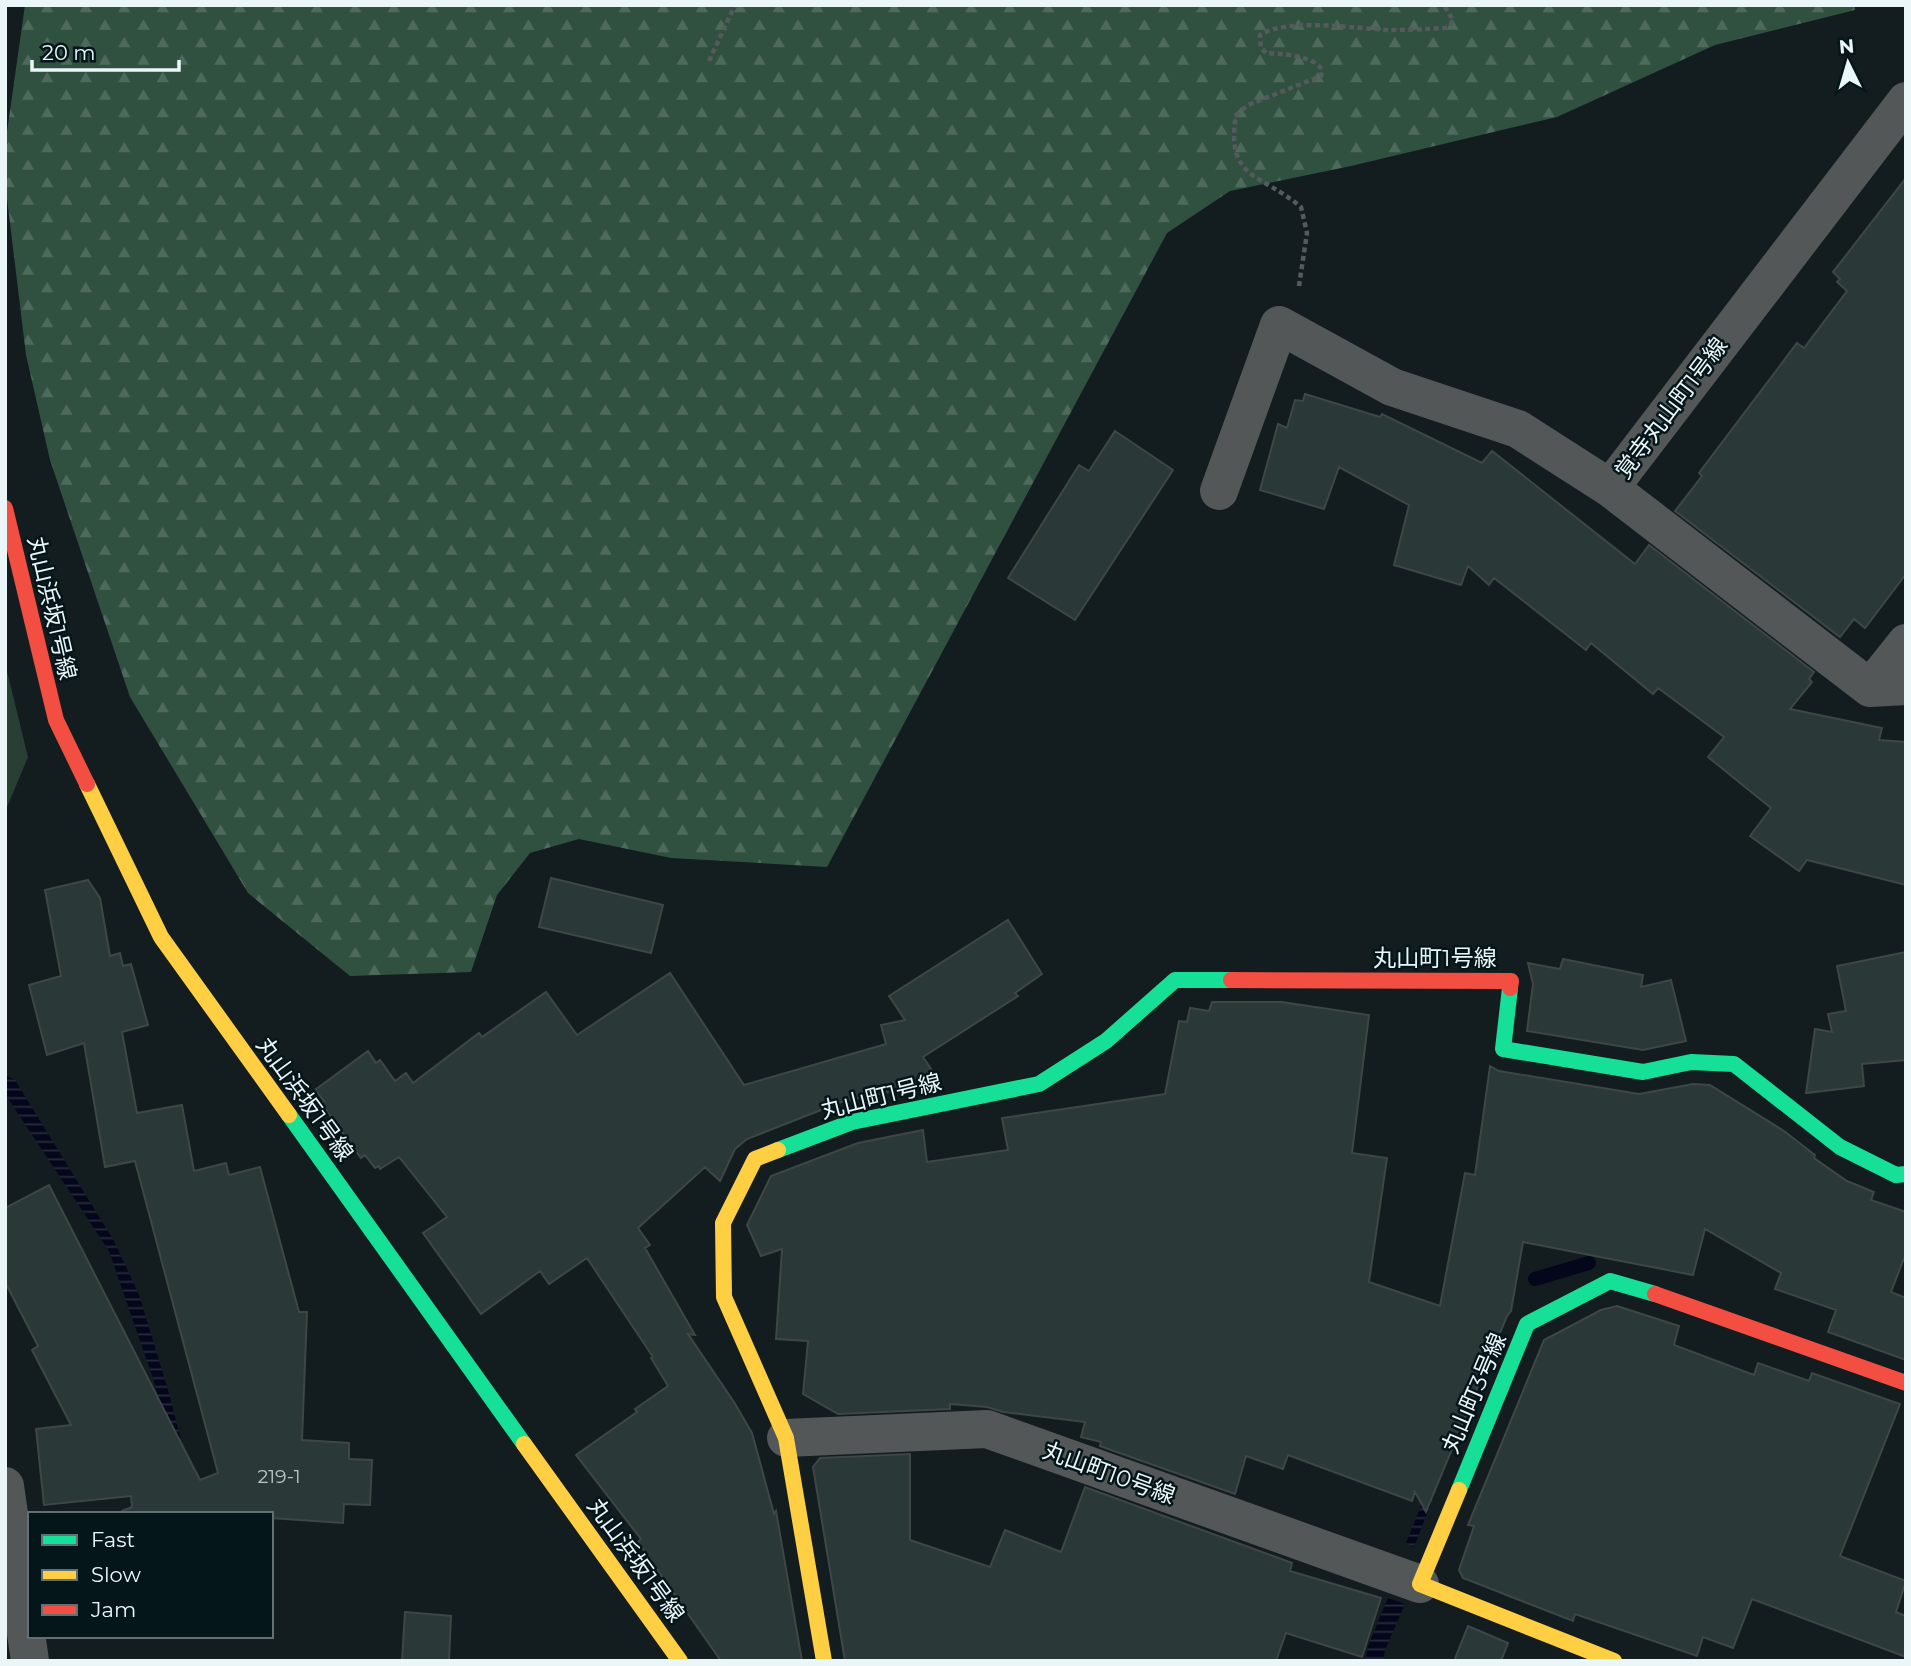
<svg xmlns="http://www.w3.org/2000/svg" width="1911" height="1666" font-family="Montserrat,'Noto Sans JP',sans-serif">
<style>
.forest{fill:url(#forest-firs)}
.park{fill:#283f33}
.water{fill:url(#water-rules)}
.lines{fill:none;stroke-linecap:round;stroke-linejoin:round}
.stream{stroke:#04061b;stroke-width:14}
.building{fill:#2a3838;stroke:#3e4646;stroke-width:2}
.path{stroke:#555a5c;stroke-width:4.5;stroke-dasharray:5 3.5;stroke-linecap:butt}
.street{stroke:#545758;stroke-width:38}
.fast{stroke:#16e098;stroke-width:16}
.slow{stroke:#ffcf43;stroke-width:16}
.jam{stroke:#f24e42;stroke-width:16}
.labels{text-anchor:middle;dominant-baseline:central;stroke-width:5;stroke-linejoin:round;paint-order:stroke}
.number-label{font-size:19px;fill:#bbc6c8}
.street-label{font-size:23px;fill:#ebf6f8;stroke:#05161a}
</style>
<defs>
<pattern id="forest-firs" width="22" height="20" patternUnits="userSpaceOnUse" patternTransform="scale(1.75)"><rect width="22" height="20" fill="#305040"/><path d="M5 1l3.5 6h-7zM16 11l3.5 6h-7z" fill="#4e6a5c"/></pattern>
<pattern id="water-rules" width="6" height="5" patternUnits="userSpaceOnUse" patternTransform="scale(1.75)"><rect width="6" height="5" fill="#04061b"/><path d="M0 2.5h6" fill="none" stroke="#292b3d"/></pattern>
</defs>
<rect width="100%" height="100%" fill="#131c1e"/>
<path class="forest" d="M 25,5 L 1854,5 L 1855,10 L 1715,45 L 1557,117 L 1351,166 L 1230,191 L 1167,233 L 827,867 L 671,858 L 579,839 L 530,853 L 497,895 L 471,972 L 350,976 L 248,893 L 130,697 L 50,460 L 26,355 L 5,182 L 5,146 Z"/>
<path class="park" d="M 5,663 L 28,757 L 5,812 Z"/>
<path class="water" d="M 5,1075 L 15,1080 L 114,1241 L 139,1295 L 168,1390 L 196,1498 L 184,1500 L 154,1381 L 109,1251 L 5,1094 Z
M 1492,1330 L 1498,1332 L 1414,1547 L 1406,1543 Z
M 1388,1598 L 1405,1604 L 1385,1650 L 1383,1661 L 1365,1661 L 1368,1646 Z"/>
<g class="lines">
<path class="stream" d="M 1535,1279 L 1589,1263"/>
</g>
<path class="building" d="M 1906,178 L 1906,574 L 1865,628 L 1854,619 L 1840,637 L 1675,511 L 1702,476 L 1699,473 L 1797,343 L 1804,348 L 1847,291 L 1837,282 L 1840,279 L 1833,272 Z
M 1305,394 L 1380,417 L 1382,414 L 1482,463 L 1492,451 L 1635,564 L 1649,545 L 1814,672 L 1809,679 L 1812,682 L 1790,709 L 1882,728 L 1879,740 L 1906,742 L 1906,885 L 1807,860 L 1799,871 L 1750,836 L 1771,808 L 1708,757 L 1724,737 L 1658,688 L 1653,694 L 1591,643 L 1586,650 L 1494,578 L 1489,585 L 1468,566 L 1461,585 L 1394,565 L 1409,505 L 1339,467 L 1324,509 L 1260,490 L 1278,424 L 1287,428 L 1295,400 L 1303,401 Z
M 1115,431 L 1173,470 L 1075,620 L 1008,578 L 1079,465 L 1089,471 Z
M 551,878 L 663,905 L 651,953 L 539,927 Z
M 88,880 L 100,898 L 110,956 L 120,953 L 123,966 L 131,964 L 148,1025 L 122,1032 L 137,1113 L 182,1105 L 194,1171 L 226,1163 L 229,1175 L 260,1167 L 299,1312 L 307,1312 L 302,1440 L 349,1443 L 349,1459 L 372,1460 L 370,1505 L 344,1504 L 343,1523 L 271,1518 L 271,1514 L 122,1514 L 122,1511 L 132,1507 L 131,1496 L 44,1505 L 36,1429 L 71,1425 L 32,1350 L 38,1346 L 5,1282 L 5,1208 L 49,1185 L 200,1480 L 218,1473 L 135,1161 L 105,1167 L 84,1043 L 47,1055 L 29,985 L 61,976 L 45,890 Z
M 1008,920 L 1042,974 L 1015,993 L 1018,996 L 923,1057 L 940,1082 L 844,1101 L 747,1139 L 735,1149 L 720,1181 L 705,1167 L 638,1228 L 650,1245 L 645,1248 L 695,1335 L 688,1334 L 734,1402 L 752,1433 L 774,1514 L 776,1511 L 802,1661 L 721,1661 L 638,1542 L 641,1539 L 576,1455 L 637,1412 L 635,1409 L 668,1386 L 651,1358 L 653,1357 L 587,1258 L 549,1284 L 540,1271 L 481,1314 L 423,1233 L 447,1217 L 399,1157 L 380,1169 L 379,1166 L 375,1168 L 365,1155 L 361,1158 L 321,1103 L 324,1101 L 315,1090 L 368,1051 L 376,1063 L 380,1060 L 395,1081 L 406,1073 L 413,1083 L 479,1033 L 482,1037 L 546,992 L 577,1035 L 670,973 L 744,1085 L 886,1044 L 881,1025 L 905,1020 L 889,996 Z
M 1906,952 L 1906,1060 L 1862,1064 L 1864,1086 L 1806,1093 L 1815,1029 L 1832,1032 L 1828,1014 L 1846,1011 L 1837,966 Z
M 1563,959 L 1643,975 L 1641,987 L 1671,980 L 1686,1041 L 1643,1050 L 1527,1031 L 1533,984 L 1528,963 L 1560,969 Z
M 1212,1002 L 1282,1002 L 1369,1015 L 1352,1153 L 1387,1158 L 1369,1282 L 1440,1306 L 1465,1173 L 1475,1175 L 1490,1066 L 1499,1071 L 1639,1094 L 1693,1084 L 1710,1085 L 1784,1131 L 1815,1155 L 1814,1158 L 1847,1181 L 1874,1192 L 1871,1200 L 1906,1212 L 1906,1253 L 1891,1292 L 1906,1298 L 1906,1360 L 1828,1332 L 1836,1310 L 1775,1289 L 1781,1273 L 1705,1229 L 1693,1275 L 1523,1242 L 1511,1311 L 1507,1316 L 1426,1512 L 1415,1492 L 1412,1501 L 1288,1455 L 1283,1469 L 1246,1456 L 1235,1494 L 1100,1446 L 1101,1442 L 1081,1437 L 1085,1422 L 1003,1412 L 987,1407 L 950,1404 L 950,1409 L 838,1414 L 803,1394 L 808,1341 L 776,1339 L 782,1249 L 761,1256 L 747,1225 L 771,1176 L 858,1143 L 923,1130 L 927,1162 L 1008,1150 L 1002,1118 L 1165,1094 L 1179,1021 L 1187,1022 L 1190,1008 L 1209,1011 Z
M 1617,1306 L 1679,1326 L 1674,1345 L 1754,1375 L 1758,1363 L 1809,1381 L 1812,1373 L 1900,1404 L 1840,1556 L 1906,1581 L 1896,1612 L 1906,1616 L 1906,1657 L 1752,1599 L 1733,1648 L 1703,1637 L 1697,1656 L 1575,1614 L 1573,1621 L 1463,1578 L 1459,1570 L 1474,1526 L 1468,1525 L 1544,1340 L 1601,1310 Z
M 910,1454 L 910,1540 L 990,1567 L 1005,1530 L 1061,1552 L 1085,1487 L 1292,1563 L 1290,1571 L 1381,1598 L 1362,1657 L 1286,1633 L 1276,1661 L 845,1661 L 813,1467 L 820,1458 Z
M 405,1612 L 451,1616 L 449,1661 L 402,1661 Z
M 1468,1626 L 1508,1643 L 1501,1661 L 1454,1661 Z"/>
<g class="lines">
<path class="path" d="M 709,61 L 735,5
M 1299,286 L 1307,233 L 1301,207 C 1261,173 1225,180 1236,115 L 1248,105 L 1321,76 L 1322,70 C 1313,55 1282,54 1266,53 L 1261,48 L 1260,35 C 1288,17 1356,29 1390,30 C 1408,30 1426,29 1445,28 L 1450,26 L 1453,20 L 1444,5"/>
<path class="street" d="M 1906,101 L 1610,488 L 1870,688 L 1906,686
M 1219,491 L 1279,325 L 1392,387 L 1518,429 L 1610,488
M 1870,688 L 1906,643
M 786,1438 L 987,1429 L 1420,1584
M 5,1486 L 30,1661"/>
<path class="fast" d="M 1510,988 L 1503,1049 L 1643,1072 L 1691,1062 L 1734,1064 L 1840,1147 L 1896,1175 L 1906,1174
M 289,1115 L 524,1444
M 778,1150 L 852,1122 L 1039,1084 L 1106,1041 L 1175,980 L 1231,980
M 1459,1490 L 1527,1324 L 1610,1281 L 1655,1294"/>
<path class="slow" d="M 87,784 L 161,937 L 289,1115
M 778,1150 L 755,1159 L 723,1223 L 724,1297 L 786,1438 L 824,1661
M 524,1444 L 680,1661
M 1459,1490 L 1420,1584 L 1614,1661"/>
<path class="jam" d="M 5,508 L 56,720 L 87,784
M 1231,980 L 1511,981 L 1510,988
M 1655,1294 L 1906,1383"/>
</g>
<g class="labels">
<g class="number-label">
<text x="279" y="1476">219-1</text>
</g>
<g class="street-label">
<text transform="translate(1671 408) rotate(-53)">覚寺丸山町1号線</text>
<text transform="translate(52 608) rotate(77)">丸山浜坂1号線</text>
<text x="1435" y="958">丸山町1号線</text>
<text transform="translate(881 1096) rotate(-14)">丸山町1号線</text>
<text transform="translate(305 1099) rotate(54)">丸山浜坂1号線</text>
<text transform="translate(1474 1393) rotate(-67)">丸山町3号線</text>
<text transform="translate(1109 1473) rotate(20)">丸山町10号線</text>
<text transform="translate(636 1560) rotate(54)">丸山浜坂1号線</text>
</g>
</g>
<rect width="1911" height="1666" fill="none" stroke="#ebf6f8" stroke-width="14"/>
<rect x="28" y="1512" width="245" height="126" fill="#05161a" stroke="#617073" stroke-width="2"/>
<rect x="42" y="1535" width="35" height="10" fill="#16e098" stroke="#617073" stroke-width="2"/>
<text x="91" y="1547" font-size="21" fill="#ebf6f8">Fast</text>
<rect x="42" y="1570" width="35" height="10" fill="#ffcf43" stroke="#617073" stroke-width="2"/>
<text x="91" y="1582" font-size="21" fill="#ebf6f8">Slow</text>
<rect x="42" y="1605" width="35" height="10" fill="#f24e42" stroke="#617073" stroke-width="2"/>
<text x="91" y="1617" font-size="21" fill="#ebf6f8">Jam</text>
<g transform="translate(1848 63) rotate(355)" stroke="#05161a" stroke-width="5" paint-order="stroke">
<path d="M0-5L12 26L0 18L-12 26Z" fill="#ebf6f8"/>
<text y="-10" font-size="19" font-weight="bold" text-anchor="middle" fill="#ebf6f8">N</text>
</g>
<path d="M32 60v10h147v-10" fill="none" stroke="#ebf6f8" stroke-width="3.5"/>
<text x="42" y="60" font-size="21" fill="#ebf6f8" stroke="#05161a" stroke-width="5" paint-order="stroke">20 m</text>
</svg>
